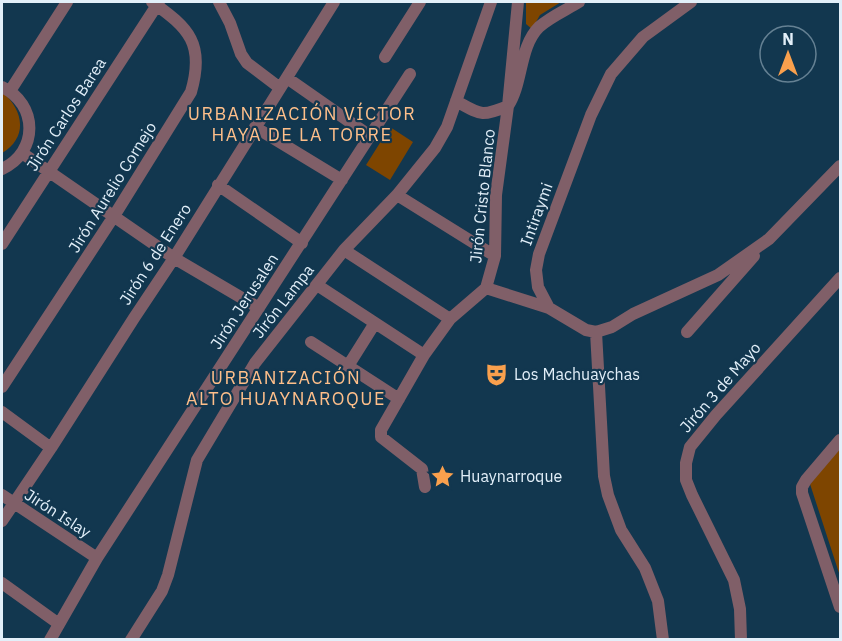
<svg xmlns="http://www.w3.org/2000/svg" width="842" height="641" font-family="'IBM Plex Sans',sans-serif">
<style>
.green{fill:#7e4500}
.lines{fill:none;stroke-linecap:round;stroke-linejoin:round}
.minor{stroke:#805f68;stroke-width:12}
.labels{text-anchor:middle;dominant-baseline:central;stroke-width:4.5;stroke-linejoin:round;paint-order:stroke}
.street-label{font-size:16px;fill:#e2eff9;stroke:#12374f}
.poi-label{font-size:16px;fill:#e2eff9;stroke:#12374f;text-anchor:start}
.neighbourhood-label{font-size:18px;letter-spacing:1.5px;fill:#febf8a;stroke:#12374f}
</style>
<rect width="100%" height="100%" fill="#12374f"/>
<path class="green" d="M 526,2 L 561,2 L 540,15 L 532,29 L 526,24 Z
M 2,92 C 23,109 29,137 2,153 Z
M 390,127 L 413,142 L 390,180 L 366,165 Z
M 840,448 L 840,576 L 810,484 Z"/>
<g class="lines">
<path class="minor" d="M 219,2 L 230,23 L 241,54 L 247,63 L 280,88
M 691,2 L 643,37 L 611,74 L 591,115 L 539,254 L 536,270 L 538,287 L 549,308 L 586,330 L 596,332 L 612,327 L 633,314 L 718,275 L 769,239 L 840,166
M 385,57 L 420,2
M 287,78 L 370,136
M 2,87 C 38,104 39,152 2,169
M 10,91 L 67,2
M 456,101 C 481,115 481,117 508,106 C 523,83 519,47 539,27 C 550,17 566,10 579,2
M 255,127 L 342,180
M 22,153 L 174,258 L 259,308
M 218,185 L 302,243
M 397,195 L 495,256
M 2,244 L 159,2
M 344,250 L 450,319
M 317,285 L 424,355
M 486,288 L 549,308
M 596,332 L 604,476 L 608,495 L 621,530 L 645,568 L 658,601 L 663,640
M 687,332 L 754,256
M 311,342 L 399,399
M 348,366 L 375,323
M 2,387 L 114,216 L 191,92 C 205,44 189,28 152,2
M 2,412 L 51,448
M 840,440 L 806,480 L 802,487 L 802,493 L 840,607
M 425,487 L 422,469 L 381,437 L 381,430 L 424,355 L 450,319 L 486,288 L 495,256 L 496,195 L 508,106 L 518,2
M 2,495 L 97,558
M 2,521 L 51,448 L 134,318 L 174,258 L 334,2
M 2,583 L 59,624
M 50,640 L 97,558 L 410,74
M 131,640 L 162,591 L 168,575 L 197,460 L 255,363 L 344,250 L 397,195 L 435,148 L 447,127 L 491,2
M 741,640 L 740,609 L 734,580 L 692,495 L 686,480 L 686,463 L 690,447 L 716,415 L 840,278"/>
</g>
<defs>
<symbol id="theatre-bare" viewBox="-9 -9 18 18"><path d="M-5-5.5Q0-4 5-5.5V0Q5 5 0 6Q-5 5-5 0ZM-3.3-2.5H-1v1.5H-3.3ZM1-2.5H3.3v1.5H1ZM-2.8 1Q0 5.5 2.8 1Z" fill="#f9a04d" stroke="#12374f" stroke-width="2.5" paint-order="stroke"/></symbol>
<symbol id="sight-bare" viewBox="-9 -9 18 18"><path d="M0-6L1.8-2.2L6-1.7L2.9 1.2L3.7 5.4L0 3.3L-3.7 5.4L-2.9 1.2L-6-1.7L-1.8-2.2Z" fill="#f9a04d" stroke="#12374f" stroke-width="2.5" paint-order="stroke"/></symbol>
</defs>
<g fill-rule="evenodd">
<use href="#theatre-bare" x="480" y="358" width="33" height="33"/>
<use href="#sight-bare" x="426" y="460" width="33" height="33"/>
</g>
<g class="labels">
<g class="street-label">
<text transform="translate(66 114) rotate(-57)">Jirón Carlos Barea</text>
<text transform="translate(112 187) rotate(-58)">Jirón Aurelio Cornejo</text>
<text transform="translate(482 196) rotate(-84)">Jirón Cristo Blanco</text>
<text transform="translate(536 214) rotate(-70)">Intiraymi</text>
<text transform="translate(155 254) rotate(-57)">Jirón 6 de Enero</text>
<text transform="translate(244 301) rotate(-57)">Jirón Jerusalen</text>
<text transform="translate(283 301) rotate(-52)">Jirón Lampa</text>
<text transform="translate(720 387) rotate(-49)">Jirón 3 de Mayo</text>
<text transform="translate(58 513) rotate(33)">Jirón Islay</text>
</g>
<g class="poi-label">
<text x="514" y="374">Los Machuaychas</text>
<text x="460" y="476">Huaynarroque</text>
</g>
<g class="neighbourhood-label">
<text x="302" y="113">URBANIZACIÓN VÍCTOR<tspan x="302" dy="21">HAYA DE LA TORRE</tspan></text>
<text x="286" y="377">URBANIZACIÓN<tspan x="286" dy="21">ALTO HUAYNAROQUE</tspan></text>
</g>
</g>
<rect width="842" height="641" fill="none" stroke="#e2eff9" stroke-width="6"/>
<g transform="translate(788 54)"><circle r="28" fill="#12374f" stroke="#658193" stroke-width="1.5"/>
<path d="M0-4.5L10 22L0 15L-10 22Z" fill="#f9a04d"/>
<text y="-9" font-size="16" font-weight="bold" text-anchor="middle" fill="#e2eff9">N</text>
</g>
</svg>
